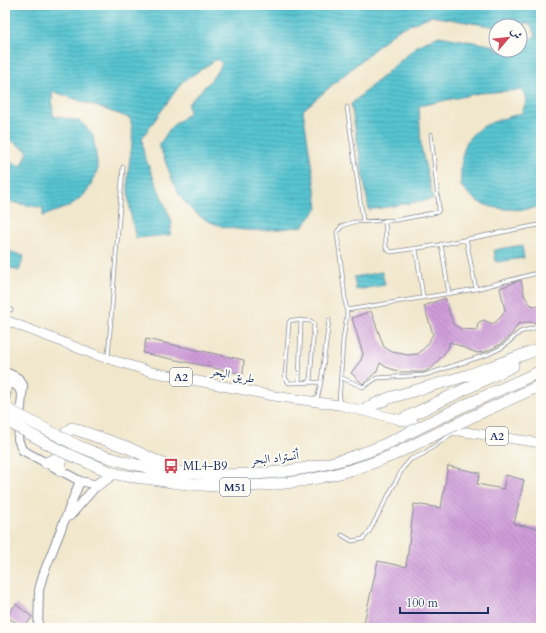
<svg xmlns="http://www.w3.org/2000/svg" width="546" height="633" font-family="Cardo,Amiri,serif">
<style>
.water{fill:url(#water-rules);stroke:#3a7a98}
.building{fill:url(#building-back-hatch)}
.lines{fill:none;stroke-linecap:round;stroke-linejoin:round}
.lane-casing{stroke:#868b95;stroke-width:4.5}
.secondary-casing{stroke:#868b95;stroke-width:10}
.primary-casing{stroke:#868b95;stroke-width:10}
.highway-casing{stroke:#868b95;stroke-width:12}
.lane{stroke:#fff;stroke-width:3}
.secondary{stroke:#fff;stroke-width:8}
.primary{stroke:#fff;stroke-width:9}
.highway{stroke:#fff;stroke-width:11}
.highway-bridge-casing{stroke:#868b95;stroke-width:12;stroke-linecap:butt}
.highway-bridge{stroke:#fff;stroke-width:11}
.labels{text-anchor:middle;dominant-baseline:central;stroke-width:4;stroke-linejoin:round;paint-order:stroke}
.shield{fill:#fdfcf7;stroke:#5f6c8c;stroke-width:1}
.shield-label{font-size:11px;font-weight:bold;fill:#1b2f5e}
.street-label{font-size:12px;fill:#1b2f5e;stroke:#fdfcf7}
.poi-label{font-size:12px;fill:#1b2f5e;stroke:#fdfcf7;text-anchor:start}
</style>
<defs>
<pattern id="water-rules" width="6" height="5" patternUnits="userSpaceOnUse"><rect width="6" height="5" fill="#59c5d1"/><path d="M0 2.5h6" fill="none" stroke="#49a0ad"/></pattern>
<pattern id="building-back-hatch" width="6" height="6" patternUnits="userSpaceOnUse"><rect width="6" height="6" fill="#cf9dd9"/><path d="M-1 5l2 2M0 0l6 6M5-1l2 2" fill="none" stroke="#a780b3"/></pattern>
</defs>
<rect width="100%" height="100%" fill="#fdfcf7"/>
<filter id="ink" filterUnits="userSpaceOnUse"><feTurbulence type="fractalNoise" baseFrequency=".025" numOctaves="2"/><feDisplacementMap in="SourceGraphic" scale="8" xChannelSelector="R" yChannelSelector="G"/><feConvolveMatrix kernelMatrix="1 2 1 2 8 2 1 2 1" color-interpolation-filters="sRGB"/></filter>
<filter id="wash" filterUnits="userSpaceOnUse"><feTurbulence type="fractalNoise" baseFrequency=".012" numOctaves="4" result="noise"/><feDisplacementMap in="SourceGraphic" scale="16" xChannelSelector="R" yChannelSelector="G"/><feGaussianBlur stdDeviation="0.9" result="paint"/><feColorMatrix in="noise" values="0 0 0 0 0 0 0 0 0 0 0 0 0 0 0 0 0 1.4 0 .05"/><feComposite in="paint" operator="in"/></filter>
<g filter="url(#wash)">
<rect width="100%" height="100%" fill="#f1e7cc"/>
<path class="water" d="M 5,5 L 541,5 L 541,205 C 527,213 491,210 477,201 C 471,197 466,191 461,186 C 459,132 473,127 522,113 L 527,99 L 522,90 L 479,93 L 419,106 L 421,147 L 433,199 L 369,210 L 351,104 L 417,46 L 439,36 L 496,46 L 496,50 L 520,50 L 520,46 L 524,45 L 536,35 L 530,24 L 517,22 L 496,27 L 431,16 L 397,30 L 303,110 L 318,208 L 303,226 C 261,232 211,238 182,199 C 174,188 165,159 159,145 L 171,127 L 189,113 L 188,104 L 211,80 L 222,64 L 217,59 L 182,82 L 142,138 L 144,155 L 172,222 L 170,235 L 136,238 C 131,219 127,196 128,176 C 129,156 136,137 130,118 L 52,91 L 53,116 L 80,121 L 93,135 L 98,169 L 87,192 L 70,206 L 43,216 L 43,208 L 10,202 L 5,191 L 5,161 L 22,166 L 28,151 L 5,137 Z
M 522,245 L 524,258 L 496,262 L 494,250 Z
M 5,250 L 24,256 L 19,271 L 5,266 Z
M 382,272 L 385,285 L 356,290 L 354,277 Z"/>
<g id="blocks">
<path class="building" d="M 521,280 L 525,297 L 531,305 L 541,307 L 541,323 L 527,322 L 518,324 L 512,334 L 501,344 L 485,352 L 477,353 L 450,342 L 448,349 L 433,367 L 424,372 L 400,372 L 386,367 L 380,363 L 377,371 L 363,384 L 351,373 L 361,360 L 363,354 L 352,318 L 371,311 L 384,347 L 392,352 L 408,355 L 418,354 L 427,345 L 433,334 L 424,306 L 445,298 L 453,324 L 461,329 L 477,330 L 478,323 L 483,320 L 493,324 L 501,317 L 505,310 L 500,288 Z
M 146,339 L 244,360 L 243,374 L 143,353 Z
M 448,466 L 480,473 L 477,484 L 503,489 L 506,475 L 524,480 L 514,524 L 541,529 L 541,628 L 363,627 L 378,561 L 406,567 L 414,504 L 441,508 Z
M 16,604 L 32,617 L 24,628 L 6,616 Z"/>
</g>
</g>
<g filter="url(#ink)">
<use href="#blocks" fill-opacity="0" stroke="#868b95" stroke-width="1"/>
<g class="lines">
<defs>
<path id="lane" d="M 347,107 L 363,221
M 385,220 L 386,248 L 391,252 L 438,245 L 538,225 L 541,228
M 466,239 L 476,289
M 441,244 L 449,294
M 416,249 L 423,297
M 5,307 L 11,310
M 347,310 L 476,289 L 541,272
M 108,357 L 123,167
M 342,378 L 363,387 L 377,378 L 425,375 L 489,354 L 503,347 L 520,332 L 541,326
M 299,383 L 301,320
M 310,383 L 314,324 L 311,321 L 291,320 L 289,322 L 285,378 L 289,383 L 321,382
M 317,400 L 321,382 L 329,320
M 339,404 L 343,340 L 347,314 L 337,232 L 342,226 L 353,222 L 397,220 L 438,212 L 439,208 L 431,134
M 342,535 L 352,541 L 363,539 L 369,532 L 403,468 L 411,459 L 423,454 L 453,433"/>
<path id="secondary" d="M 8,373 L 18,378 L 23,385 L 18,439 L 22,450 L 80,481 L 97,485
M 7,379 L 18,387 L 22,395
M 5,398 L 7,388 L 6,380
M 70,516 L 97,485
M 38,628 L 39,590 L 43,575 L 80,481"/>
<path id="primary" d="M 5,320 L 96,355 L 152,372 L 274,396 L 339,405 L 414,423
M 452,430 L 541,443"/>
<path id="highway" d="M 459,408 L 541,371
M 362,410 L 389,398 L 469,375 L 541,348
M 467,419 L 541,385
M 401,420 L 513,366
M 78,446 C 169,485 296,484 386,444
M 77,458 C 89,463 101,468 113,473 C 125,477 139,477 152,479 C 232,493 317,487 393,455
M 46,463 L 55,459 L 60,454
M 61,471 L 60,454 L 65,434 L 72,428 L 129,448 L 165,465
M 97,485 L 114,473"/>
</defs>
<use href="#lane" class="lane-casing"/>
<use href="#secondary" class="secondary-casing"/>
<use href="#primary" class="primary-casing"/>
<use href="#highway" class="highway-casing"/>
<use href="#lane" class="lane"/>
<use href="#secondary" class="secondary"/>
<use href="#primary" class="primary"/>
<use href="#highway" class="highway"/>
<defs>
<path id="highway-bridge" d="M 5,408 L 78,446
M 5,420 L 61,451 L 77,458
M 386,444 L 459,408
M 393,455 L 467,419"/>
</defs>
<use href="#highway-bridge" class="highway-bridge-casing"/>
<use href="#highway-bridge" class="highway-bridge"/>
</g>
</g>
<defs>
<symbol id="bus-bare" viewBox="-9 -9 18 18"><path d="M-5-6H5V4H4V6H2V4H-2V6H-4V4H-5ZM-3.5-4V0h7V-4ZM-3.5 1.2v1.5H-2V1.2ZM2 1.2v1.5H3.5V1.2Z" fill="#d1495b" stroke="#fdfcf7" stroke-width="2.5" paint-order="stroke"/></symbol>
</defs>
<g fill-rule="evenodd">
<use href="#bus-bare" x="160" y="455" width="22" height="22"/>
</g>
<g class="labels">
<g class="shield">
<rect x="170" y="368" width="22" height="18" rx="3"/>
<rect x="486" y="427" width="22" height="18" rx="3"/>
<rect x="220" y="478" width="30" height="18" rx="3"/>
</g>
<g class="shield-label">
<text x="181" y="377">A2</text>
<text x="497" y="436">A2</text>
<text x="235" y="487">M51</text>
</g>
<g class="street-label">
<text transform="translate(233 375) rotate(11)">طريق البحر</text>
<text transform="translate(275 458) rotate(-6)">أتستراد البحر</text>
</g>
<g class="poi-label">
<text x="183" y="466">ML4-B9</text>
</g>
</g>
<rect width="546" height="633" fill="none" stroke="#fdfcf7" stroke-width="20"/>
<g transform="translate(508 38) rotate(62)"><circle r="19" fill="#fdfcf7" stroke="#a3aaba"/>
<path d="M0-3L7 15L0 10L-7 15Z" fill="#d1495b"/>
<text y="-6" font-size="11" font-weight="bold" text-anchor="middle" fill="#1b2f5e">ش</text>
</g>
<path d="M400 607v6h88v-6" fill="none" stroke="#1b2f5e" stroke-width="2"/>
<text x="406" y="607" font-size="12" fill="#1b2f5e" stroke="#fdfcf7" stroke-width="3" paint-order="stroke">100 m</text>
</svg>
